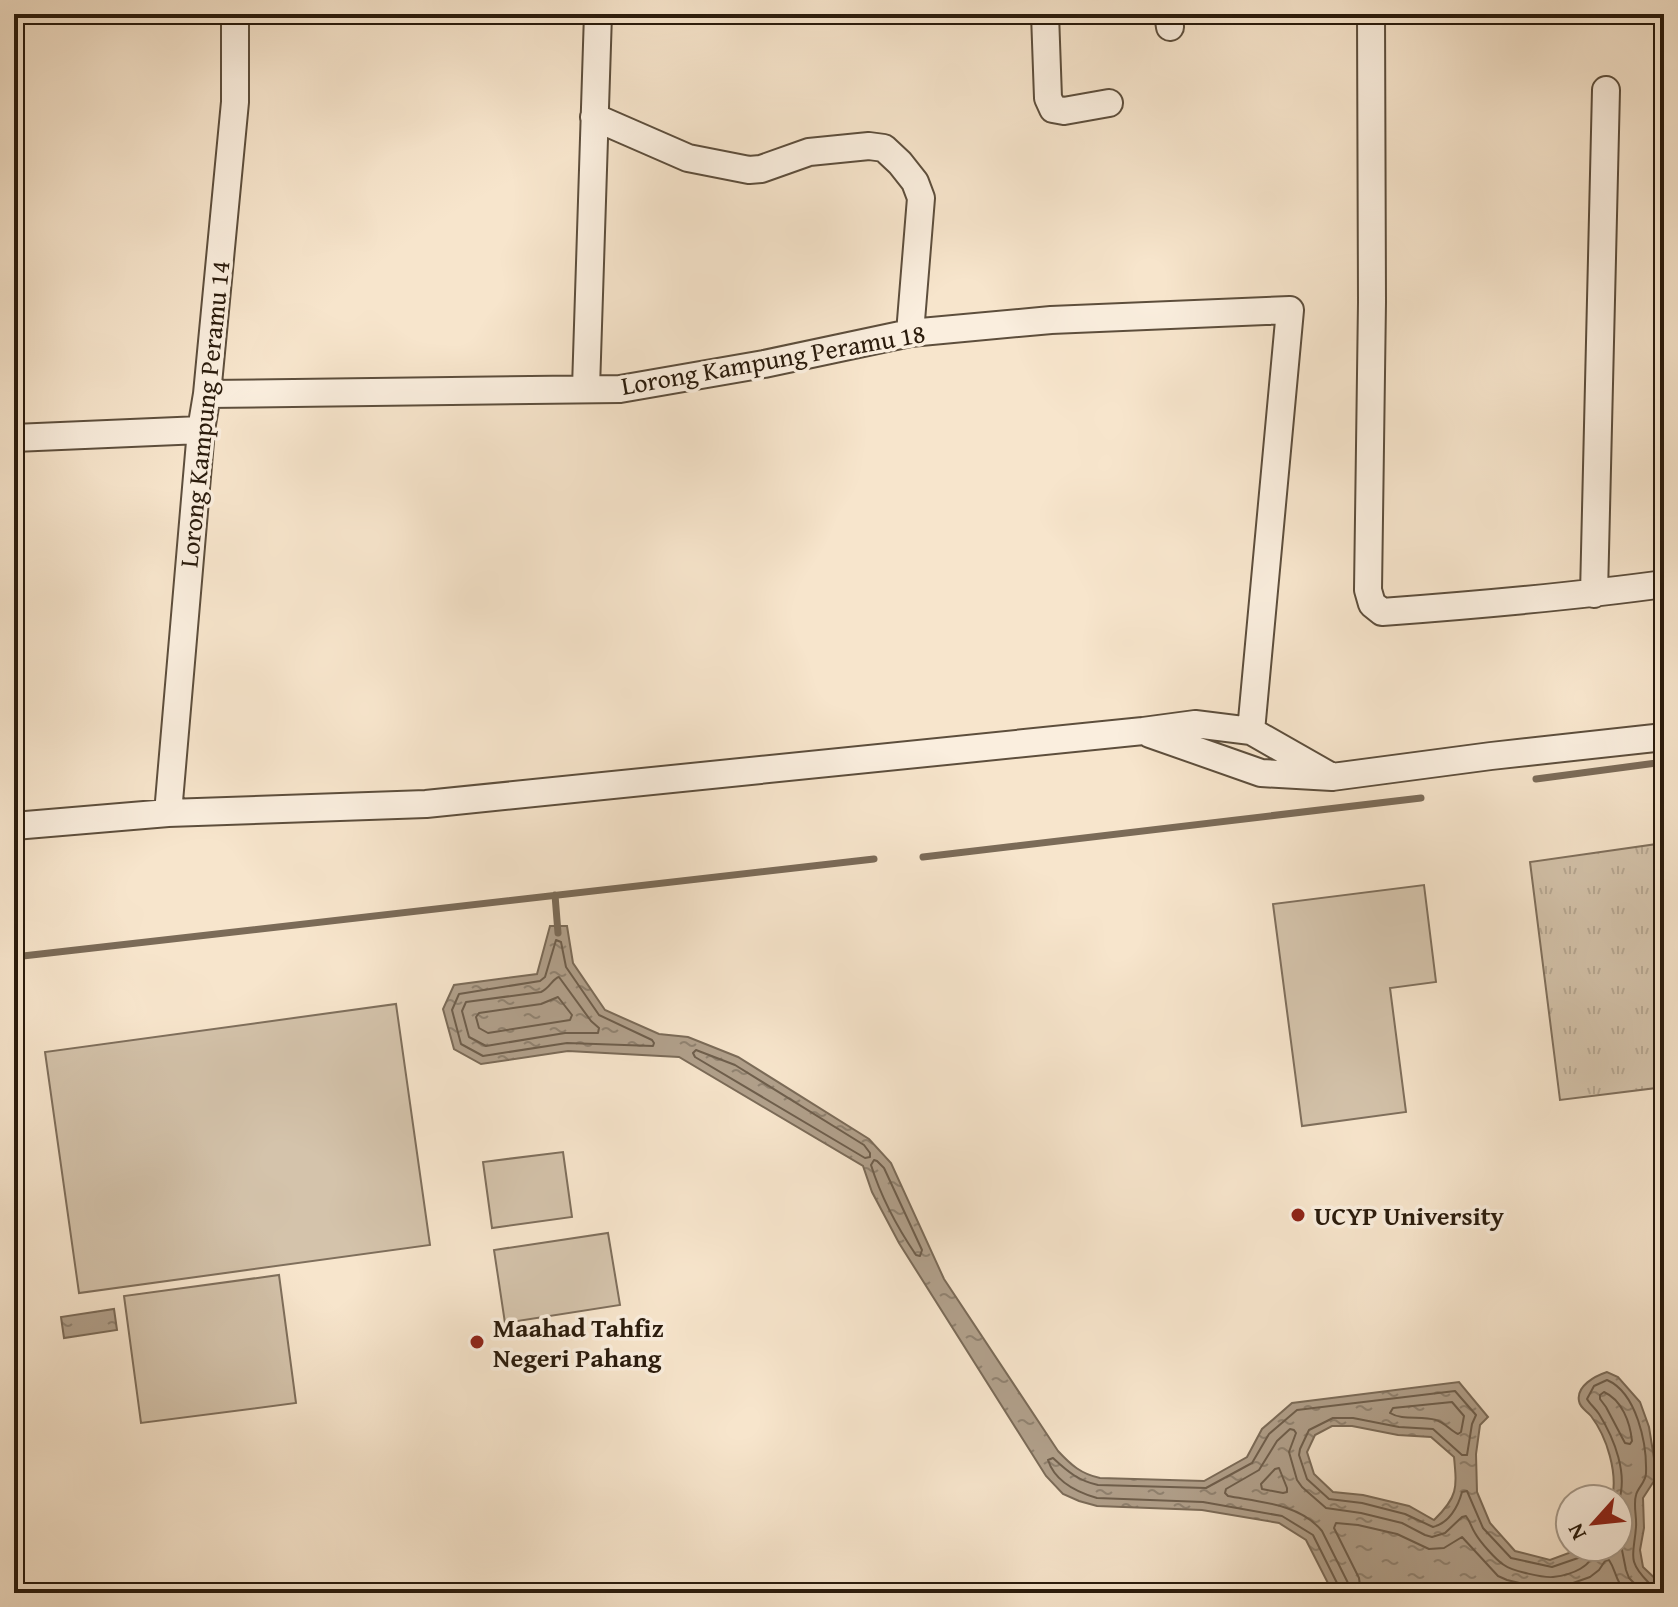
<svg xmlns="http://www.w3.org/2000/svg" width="1678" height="1607" font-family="'Gentium Book Plus',serif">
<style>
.grass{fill:url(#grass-tufts);stroke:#7f6f5c;stroke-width:2}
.pitch{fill:#d4c3ab;stroke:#7f6f5c;stroke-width:2}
.water{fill:url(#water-ripples);stroke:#7b6b58;stroke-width:2;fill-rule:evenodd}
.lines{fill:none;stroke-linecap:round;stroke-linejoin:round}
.shore{stroke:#6e5e4c;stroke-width:2}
.stream{stroke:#7b6b58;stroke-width:7}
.minor-casing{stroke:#5d4e3c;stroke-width:30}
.minor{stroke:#faeede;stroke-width:26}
.poi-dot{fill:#8f2418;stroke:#faeede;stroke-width:3}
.labels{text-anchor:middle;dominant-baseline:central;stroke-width:7;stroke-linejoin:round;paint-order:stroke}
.street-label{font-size:26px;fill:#2a1b0c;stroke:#faeede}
.poi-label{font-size:26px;font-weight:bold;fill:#2a1b0c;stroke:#faeede;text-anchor:start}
</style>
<defs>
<pattern id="grass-tufts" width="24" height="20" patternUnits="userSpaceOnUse" patternTransform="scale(2)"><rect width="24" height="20" fill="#d4c3ab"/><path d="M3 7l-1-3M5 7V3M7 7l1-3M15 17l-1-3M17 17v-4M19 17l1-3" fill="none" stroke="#b6a792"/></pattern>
<pattern id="water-ripples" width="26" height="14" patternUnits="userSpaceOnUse" patternTransform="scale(2)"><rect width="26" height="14" fill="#b1a08b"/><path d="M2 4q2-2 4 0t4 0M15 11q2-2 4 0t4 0" fill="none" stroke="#908270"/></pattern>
</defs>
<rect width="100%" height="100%" fill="#f7e5cc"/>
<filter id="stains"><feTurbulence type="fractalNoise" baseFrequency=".0025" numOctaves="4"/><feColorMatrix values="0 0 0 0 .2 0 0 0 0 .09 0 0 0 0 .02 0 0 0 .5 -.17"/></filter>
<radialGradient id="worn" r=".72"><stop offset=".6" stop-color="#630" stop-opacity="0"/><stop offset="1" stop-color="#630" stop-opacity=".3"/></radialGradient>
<path class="grass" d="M 1664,843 L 1664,1087 L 1560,1100 L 1530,862 Z"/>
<path class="pitch" d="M 1424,885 L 1436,982 L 1390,988 L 1406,1112 L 1302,1126 L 1273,904 Z
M 396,1004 L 430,1245 L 79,1293 L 45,1052 Z
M 563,1152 L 572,1217 L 492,1228 L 483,1162 Z
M 608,1233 L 620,1305 L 505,1323 L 494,1250 Z
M 279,1275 L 296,1403 L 141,1423 L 124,1296 Z"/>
<path class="water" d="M 550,926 L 567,926 L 573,963 L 605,1010 L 659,1034 L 688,1037 L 738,1057 L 869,1139 L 891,1163 L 944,1279 L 1058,1451 C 1071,1465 1081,1474 1100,1478 L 1204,1481 L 1247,1457 L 1262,1429 L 1292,1403 L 1459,1382 L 1488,1417 L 1480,1425 L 1476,1454 L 1477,1492 L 1490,1523 L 1515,1551 L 1550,1560 L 1585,1547 L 1618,1547 L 1618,1499 L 1612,1499 C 1618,1473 1607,1437 1591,1416 C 1587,1411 1580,1408 1579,1401 C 1576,1386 1595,1376 1607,1372 L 1618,1377 L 1640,1402 L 1649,1427 L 1654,1458 L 1654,1481 L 1643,1498 L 1644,1528 L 1640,1550 L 1643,1567 L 1664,1587 L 1664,1593 L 1333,1593 L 1306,1540 L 1279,1523 L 1202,1510 L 1097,1506 L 1079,1501 L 1063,1494 L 1046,1476 L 899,1243 L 872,1192 L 863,1166 L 679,1057 L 568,1051 L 481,1064 L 454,1049 L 443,1009 L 454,985 L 537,974 ZM 1332,1426 L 1352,1426 L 1398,1435 L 1431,1437 L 1454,1457 C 1457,1488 1458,1497 1434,1520 L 1409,1506 L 1363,1495 L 1333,1492 L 1314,1474 L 1307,1452 L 1315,1435 Z
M 114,1309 L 117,1330 L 64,1338 L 61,1317 Z"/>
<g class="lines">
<path class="shore" d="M 556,940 L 561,942 L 566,967 L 599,1015 L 652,1040 L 654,1043 L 653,1046 L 567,1043 L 483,1056 L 461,1044 L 452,1010 L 459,994 L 540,981 L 545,977 Z
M 559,977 L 591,1021 L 599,1028 L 598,1033 L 565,1033 L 486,1046 L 469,1037 L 462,1011 L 466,1002 L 541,992 C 550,988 553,978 559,977 Z
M 558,997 L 572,1015 L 570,1020 L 488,1033 L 479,1028 L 476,1017 L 479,1013 L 541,1004 Z
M 696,1050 L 735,1065 L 864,1145 L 870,1153 L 870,1157 L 865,1158 L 695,1057 L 693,1053 Z
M 874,1160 L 877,1161 L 884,1168 L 922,1250 L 920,1256 L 916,1255 C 897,1227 881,1197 871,1165 Z
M 1604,1392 C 1622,1400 1630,1422 1632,1441 L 1630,1444 L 1625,1443 L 1606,1407 L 1600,1399 L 1600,1395 Z
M 1452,1402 L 1464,1416 L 1461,1432 L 1458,1434 C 1451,1431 1444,1422 1436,1420 C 1421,1415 1403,1421 1390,1413 L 1393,1408 Z
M 1279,1468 L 1287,1488 L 1287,1492 L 1283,1493 L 1262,1489 L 1261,1484 L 1275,1469 Z
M 1618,1503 C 1629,1475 1614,1438 1599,1414 C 1595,1408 1590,1404 1587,1399 L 1594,1386 L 1607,1380 C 1637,1393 1647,1444 1646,1473 C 1646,1482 1638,1487 1636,1495 C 1633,1505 1637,1517 1636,1527 C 1634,1555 1626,1560 1649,1583 C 1654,1589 1656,1591 1664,1592
M 1618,1515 L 1623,1514 L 1626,1517 L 1626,1526 L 1622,1550 L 1626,1570 L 1629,1578 L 1644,1593
M 1339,1593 L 1339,1587 L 1313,1535 L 1282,1516 L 1203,1502 L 1097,1498 C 1076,1492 1055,1482 1048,1460 L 1053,1458 C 1068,1472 1079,1481 1098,1485 L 1206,1488 L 1252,1463 L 1269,1434 L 1297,1410 L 1455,1391 L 1476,1415 L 1472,1424 L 1467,1455 L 1462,1455 L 1433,1429 L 1399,1427 L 1353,1418 L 1333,1418 L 1309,1430 L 1300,1449 L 1299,1455 L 1307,1479 L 1329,1499 L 1362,1503 L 1405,1514 L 1433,1527 C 1449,1523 1458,1507 1462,1492 L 1467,1491 L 1483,1528 L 1511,1558 L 1552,1567 L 1581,1557 L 1584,1553 L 1585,1547
M 1349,1593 L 1348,1583 L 1322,1531 C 1300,1504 1260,1502 1228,1496 L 1225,1493 L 1226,1489 L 1259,1470 L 1277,1441 L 1290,1429 L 1294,1430 L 1296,1433 L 1289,1452 L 1297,1480 L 1302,1487 L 1326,1508 L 1361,1513 L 1402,1523 L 1425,1535 L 1432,1537 L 1445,1533 L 1462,1517 L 1466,1516 C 1470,1521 1471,1527 1475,1533 C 1480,1542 1496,1560 1504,1565 C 1512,1571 1544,1578 1553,1577 C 1571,1575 1594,1567 1595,1547
M 1361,1593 L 1359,1578 L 1334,1528 L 1336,1523 L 1358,1525 L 1397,1534 L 1429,1549 L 1444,1548 L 1462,1537 L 1498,1576 L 1507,1580 L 1544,1589 L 1559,1588 L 1590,1577 L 1599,1570 L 1605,1561 L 1609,1560 C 1617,1572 1614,1580 1628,1593"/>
<path class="stream" d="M 1536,779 L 1664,762
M 923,857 L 1421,798
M 555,895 L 558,933
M 14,957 L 874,859"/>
<defs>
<path id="minor" d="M 1045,14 L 1048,98 L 1053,109 L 1064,111 L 1109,103
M 1168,14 L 1170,27
M 1371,14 L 1372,302 L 1368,590 L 1372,604 L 1382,612 C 1476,605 1570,597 1664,584
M 594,117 L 688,158 L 749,170 L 761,169 L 809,152 L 869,146 L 884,148 L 900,163 L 915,182 L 921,198 L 910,333
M 586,388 L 598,14
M 207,394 L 620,389 L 764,364 L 910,333 L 1051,320 L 1290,310 L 1251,731
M 14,438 L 201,430
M 1594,594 L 1606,90
M 1150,734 L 1261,773 L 1332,777 L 1491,756 L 1664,737
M 168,813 L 201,430 L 207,394 L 235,102 L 235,14
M 14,826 L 168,813 L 426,804 L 1143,731 L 1195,724 L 1251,731 L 1332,777"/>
</defs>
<use href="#minor" class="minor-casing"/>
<use href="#minor" class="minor"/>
</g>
<g class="poi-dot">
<circle cx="1298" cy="1215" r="8"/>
<circle cx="477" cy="1342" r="8"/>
</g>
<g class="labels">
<g class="street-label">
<text transform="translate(773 359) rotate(-10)">Lorong Kampung Peramu 18</text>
<text transform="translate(204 414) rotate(-84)">Lorong Kampung Peramu 14</text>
</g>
<g class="poi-label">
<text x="1314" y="1215">UCYP University</text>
<text x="493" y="1327">Maahad Tahfiz<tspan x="493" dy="30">Negeri Pahang</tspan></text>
</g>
</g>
<rect width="1678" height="1607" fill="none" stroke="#f7e5cc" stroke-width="48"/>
<rect x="16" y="16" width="1646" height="1575" fill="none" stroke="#2a1b0c" stroke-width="4"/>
<rect x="24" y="24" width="1630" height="1559" fill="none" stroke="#2a1b0c" stroke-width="2"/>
<g transform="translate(1594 1523) rotate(243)"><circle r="38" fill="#faeede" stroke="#a79a8a" stroke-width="2"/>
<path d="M0-6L14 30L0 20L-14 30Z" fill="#8f2418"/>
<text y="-12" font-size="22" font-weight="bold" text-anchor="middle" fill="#2a1b0c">N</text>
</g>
<rect width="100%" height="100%" filter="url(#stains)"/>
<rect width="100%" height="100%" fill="url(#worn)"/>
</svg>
